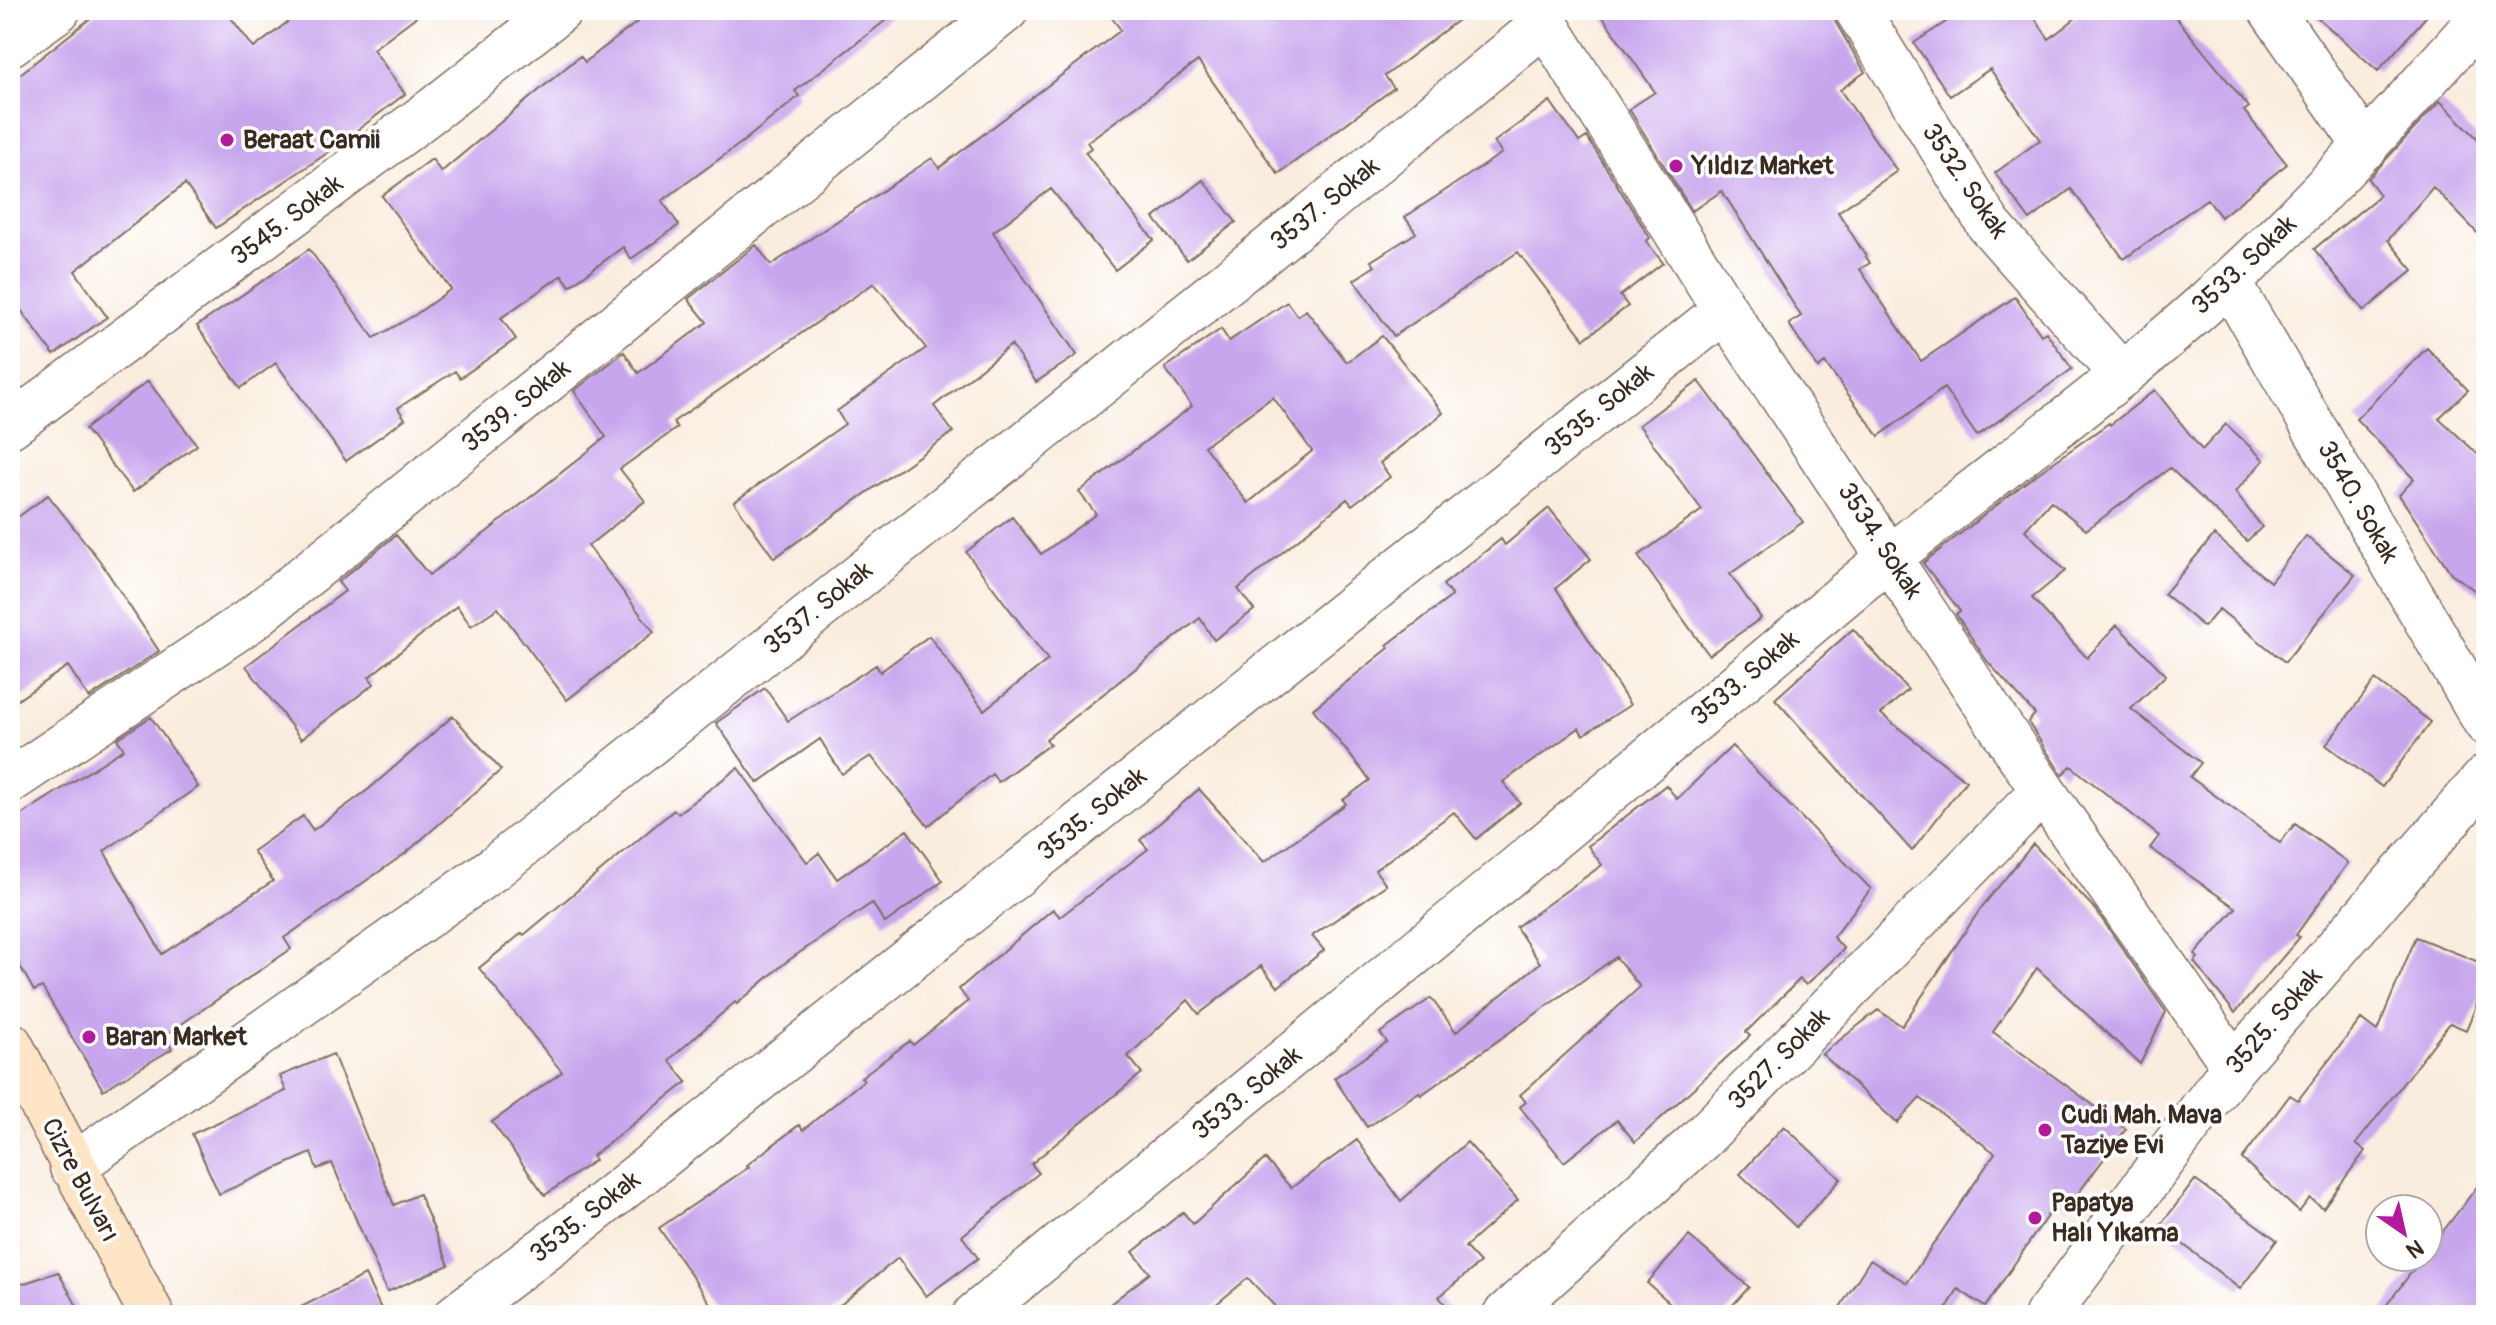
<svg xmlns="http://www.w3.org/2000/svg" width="2496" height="1325" font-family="Pangolin,sans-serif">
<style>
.building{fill:#c8a6ed;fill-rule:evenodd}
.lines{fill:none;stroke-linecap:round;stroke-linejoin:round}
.street-casing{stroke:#7e6e61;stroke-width:47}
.secondary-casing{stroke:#7e6e61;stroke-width:47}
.street{stroke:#fff;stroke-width:44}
.secondary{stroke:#fde5c5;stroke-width:44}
.poi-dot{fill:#b5179e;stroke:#fff;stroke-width:3}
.labels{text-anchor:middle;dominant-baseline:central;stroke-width:7;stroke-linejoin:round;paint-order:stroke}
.poi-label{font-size:26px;font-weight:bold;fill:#3b2a1e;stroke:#fff;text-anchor:start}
.street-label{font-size:26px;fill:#3b2a1e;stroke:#fff}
</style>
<rect width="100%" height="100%" fill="#fff"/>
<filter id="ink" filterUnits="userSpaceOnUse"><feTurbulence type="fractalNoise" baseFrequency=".0125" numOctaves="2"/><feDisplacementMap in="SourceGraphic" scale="16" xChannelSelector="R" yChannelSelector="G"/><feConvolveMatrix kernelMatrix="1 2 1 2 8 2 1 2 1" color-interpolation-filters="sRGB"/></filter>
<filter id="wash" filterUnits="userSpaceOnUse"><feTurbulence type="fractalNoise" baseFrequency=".006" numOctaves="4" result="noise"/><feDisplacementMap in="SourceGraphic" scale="32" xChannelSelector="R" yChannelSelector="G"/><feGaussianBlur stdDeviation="1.8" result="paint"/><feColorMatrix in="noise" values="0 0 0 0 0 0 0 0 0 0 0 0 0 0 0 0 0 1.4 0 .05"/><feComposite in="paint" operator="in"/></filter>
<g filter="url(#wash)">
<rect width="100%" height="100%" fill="#f9edde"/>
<g id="blocks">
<path class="building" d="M 101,10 L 225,10 L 254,48 L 303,10 L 425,10 L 373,49 L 405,94 L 326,154 L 216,228 L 185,184 L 75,271 L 107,317 L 54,355 L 10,295 L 10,82 Z
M 653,10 L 899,10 L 795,91 L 799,96 L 745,140 L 662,201 L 679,225 L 631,259 L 623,247 L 570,286 L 562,275 L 501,318 L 516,339 L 460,378 L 455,371 L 398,408 L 405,419 L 346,461 L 276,363 L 241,388 L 197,326 L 309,249 L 374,338 L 415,315 L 451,289 L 382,196 L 432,159 L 441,172 L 580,56 L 585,62 Z
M 1106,10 L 1471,10 L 1385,76 L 1394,88 L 1278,174 L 1198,61 L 1087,142 L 1091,148 L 1085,152 L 1154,240 L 1115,270 L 1051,189 L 993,232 L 1077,355 L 1036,382 L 1011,345 L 934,406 L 953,432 L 774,558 L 734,502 L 845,424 L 837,411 L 926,348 L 874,283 L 673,422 L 677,428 L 620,469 L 645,501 L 588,546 L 654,632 L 567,700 L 498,608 L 471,626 L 457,606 L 369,677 L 374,684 L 301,739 L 246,666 L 345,591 L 338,582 L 396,535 L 429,575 L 488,531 L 606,437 L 574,391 L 624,352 L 638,373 L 707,322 L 688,299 L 756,245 L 771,265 L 932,158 L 939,168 L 1121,30 Z
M 1598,10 L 1832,10 L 1836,23 L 1865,72 L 1840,90 L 1897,171 L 1838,212 L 1870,263 L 1860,269 L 1921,361 L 2015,297 L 2041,335 L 2046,332 L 2072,369 L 1977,436 L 1944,388 L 1879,436 L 1825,363 L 1818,368 L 1789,324 L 1801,316 L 1722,191 L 1692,211 L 1629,109 L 1655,92 Z
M 1964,10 L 2029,10 L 2049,39 L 2086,10 L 2170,10 L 2249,107 L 2244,111 L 2287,164 L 2221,217 L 2207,199 L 2124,259 L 2071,189 L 2030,220 L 1995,173 L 2040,140 L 1990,69 L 1950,96 L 1914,43 Z
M 2309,10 L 2432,10 L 2378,71 Z
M 1550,101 L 1579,142 L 1587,137 L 1650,238 L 1646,241 L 1663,263 L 1620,296 L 1628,306 L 1584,339 L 1518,252 L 1394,336 L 1354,280 L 1375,266 L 1371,261 L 1416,233 L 1405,217 L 1502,153 L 1494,142 Z
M 2440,101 L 2486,147 L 2486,242 L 2433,187 L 2388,240 L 2413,270 L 2364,311 L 2314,249 L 2380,195 L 2368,179 Z
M 1203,180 L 1236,222 L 1187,260 L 1154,218 Z
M 1287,302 L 1297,316 L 1306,310 L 1347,362 L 1382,336 L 1443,413 L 1380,463 L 1390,477 L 1352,505 L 1347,499 L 1238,589 L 1254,610 L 1214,640 L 1200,618 L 1046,739 L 1050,744 L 998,782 L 992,774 L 928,826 L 871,756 L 842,774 L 820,739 L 758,783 L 716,723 L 765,688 L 788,721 L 876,665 L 880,672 L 929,636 L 984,710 L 1048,660 L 966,552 L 1012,517 L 1041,554 L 1096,514 L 1079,492 L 1192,406 L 1165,368 L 1221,329 L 1229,341 ZM 1273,397 L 1312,451 L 1248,503 L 1204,446 Z
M 2427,348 L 2468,390 L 2439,418 L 2486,462 L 2486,599 L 2451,573 L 2399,495 L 2414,479 L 2356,419 Z
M 148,381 L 197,445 L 133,492 L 85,429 Z
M 1699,381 L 1803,522 L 1730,574 L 1761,618 L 1709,655 L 1638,556 L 1702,510 L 1639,425 Z
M 2155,390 L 2202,450 L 2226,424 L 2264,460 L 2235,492 L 2262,527 L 2247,541 L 2170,468 L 2086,530 L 2051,501 L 2025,530 L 2065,571 L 2032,598 L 2087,658 L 2117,625 L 2166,675 L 2131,709 L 2201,763 L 2190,777 L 2280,843 L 2295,824 L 2348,863 L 2296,935 L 2300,937 L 2235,1013 L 2194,962 L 2198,958 L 2195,954 L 2236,908 L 2150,848 L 2159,836 L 2071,766 L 2062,775 L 2028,722 L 2035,714 L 1987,661 L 1956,614 L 1960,611 L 1923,563 L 2034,476 L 2109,423 L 2110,425 Z
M 48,495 L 100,561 L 159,651 L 89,698 L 68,666 L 10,705 L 10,523 Z
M 1549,508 L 1591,559 L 1556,588 L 1630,705 L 1583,735 L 1579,728 L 1503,782 L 1520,803 L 1476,839 L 1454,812 L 1375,870 L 1386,885 L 1312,936 L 1324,950 L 1278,987 L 1261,966 L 1199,1014 L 1188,1000 L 1128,1056 L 1142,1073 L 1031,1164 L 1039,1173 L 962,1236 L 978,1258 L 926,1296 L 898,1258 L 828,1315 L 718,1315 L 659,1228 L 749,1167 L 747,1165 L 799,1125 L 803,1130 L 864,1080 L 861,1077 L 910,1041 L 913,1045 L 968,1001 L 959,989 L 1053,909 L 1060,917 L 1148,849 L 1140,840 L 1199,789 L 1264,862 L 1346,804 L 1343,800 L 1370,780 L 1313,709 L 1389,648 L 1387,645 L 1452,596 L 1443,585 L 1501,539 L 1505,545 Z
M 2214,535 L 2270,582 L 2306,536 L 2355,575 L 2285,662 L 2219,609 L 2204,627 L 2164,594 Z
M 1853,629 L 1908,690 L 1881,714 L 1966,781 L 1912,851 L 1775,699 Z
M 2375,680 L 2431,722 L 2382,787 L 2326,745 Z
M 453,716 L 501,770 L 406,853 L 284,938 L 291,949 L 164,1036 L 172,1049 L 103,1090 L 42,987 L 34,991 L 10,948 L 10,822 L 124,749 L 117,739 L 151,717 L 198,787 L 104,851 L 162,954 L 273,881 L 253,851 L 303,816 L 313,830 L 369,789 Z
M 1732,746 L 1871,889 L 1833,937 L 1844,949 L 1806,985 L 1800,979 L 1746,1032 L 1750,1036 L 1635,1142 L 1617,1120 L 1564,1162 L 1520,1107 L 1526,1102 L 1520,1095 L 1640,987 L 1616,957 L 1421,1095 L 1419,1092 L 1367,1127 L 1334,1078 L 1387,1042 L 1380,1033 L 1431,998 L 1456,1032 L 1540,963 L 1516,927 L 1602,865 L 1588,846 L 1666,785 L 1677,799 Z
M 738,768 L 807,862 L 819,853 L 837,879 L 907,830 L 943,881 L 885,923 L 872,903 L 786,962 L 737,1004 L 735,1002 L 669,1060 L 687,1082 L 592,1156 L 595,1160 L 545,1195 L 492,1122 L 562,1072 L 479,968 L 522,933 L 524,935 L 674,810 L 678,813 Z
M 2033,844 L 2095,909 L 2166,1012 L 2140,1064 L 2037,968 L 1993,1032 L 2126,1129 L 2068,1207 L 2058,1200 L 1985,1307 L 1958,1289 L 1947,1308 L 1959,1315 L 1835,1315 L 1870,1260 L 1907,1283 L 1995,1153 L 1920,1098 L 1897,1123 L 1822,1054 L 1878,1010 L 1902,1026 L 1981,908 Z
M 2416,937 L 2486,965 L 2486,982 L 2466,1030 L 2450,1023 L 2356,1144 L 2365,1151 L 2323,1208 L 2310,1198 L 2299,1212 L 2242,1159 L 2290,1095 L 2298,1100 L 2361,1019 L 2377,1031 Z
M 333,1054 L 394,1205 L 419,1194 L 449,1265 L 387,1292 L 332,1163 L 317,1169 L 311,1153 L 219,1194 L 192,1134 L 286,1091 L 280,1076 Z
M 1784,1126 L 1841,1179 L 1796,1227 L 1740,1174 Z
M 1357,1140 L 1401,1201 L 1467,1142 L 1518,1200 L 1465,1247 L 1480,1263 L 1439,1297 L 1454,1315 L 1283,1315 L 1248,1278 L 1203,1315 L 1096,1315 L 1150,1273 L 1133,1252 L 1183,1212 L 1193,1224 L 1265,1159 L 1291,1188 Z
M 2486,1175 L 2486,1315 L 2379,1315 L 2423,1257 L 2428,1257 L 2428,1251 Z
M 2195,1180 L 2277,1240 L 2240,1289 L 2160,1226 Z
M 1689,1236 L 1749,1287 L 1724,1315 L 1684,1315 L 1647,1283 Z
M 58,1272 L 82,1315 L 10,1315 L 10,1288 Z
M 365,1275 L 384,1315 L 285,1315 Z"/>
</g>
</g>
<g filter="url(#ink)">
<use href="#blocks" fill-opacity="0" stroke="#7e6e61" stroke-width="2"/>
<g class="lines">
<defs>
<path id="street" d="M 1537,10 L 1725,310 L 2043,791 L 2234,1066
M 1857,10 L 1989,225 L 2122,375
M 2271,10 L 2366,147
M 10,44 L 58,10
M 2229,282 L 2486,723
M 10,426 L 438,106 L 560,10
M 10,781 L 252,619 L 1006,10
M 72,1167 L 493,869 L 1329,201 L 1545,23
M 457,1315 L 584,1219 L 1725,310
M 975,1315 C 1268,1076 1559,834 1849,591 C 1974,486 2110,393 2230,281 C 2321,197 2404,105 2486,12
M 1505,1315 L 1700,1140 L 2043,791
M 2047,1315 L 2234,1066 L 2486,777"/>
<path id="secondary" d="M 10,1044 L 152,1315"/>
</defs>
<use href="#street" class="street-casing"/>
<use href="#secondary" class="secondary-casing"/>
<use href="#street" class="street"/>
<use href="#secondary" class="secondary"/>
</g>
</g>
<g class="poi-dot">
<circle cx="227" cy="140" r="8"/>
<circle cx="1676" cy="166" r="8"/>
<circle cx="89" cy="1037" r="8"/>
<circle cx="2045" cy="1130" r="8"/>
<circle cx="2035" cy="1218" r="8"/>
</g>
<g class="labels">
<g class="poi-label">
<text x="243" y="140">Beraat Camii</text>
<text x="1692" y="166">Yıldız Market</text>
<text x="105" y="1037">Baran Market</text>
<text x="2061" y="1115">Cudi Mah. Mava<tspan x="2061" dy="30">Taziye Evi</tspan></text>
<text x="2051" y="1203">Papatya<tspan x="2051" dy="30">Halı Yıkama</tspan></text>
</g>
<g class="street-label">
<text transform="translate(1965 181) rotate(56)">3532. Sokak</text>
<text transform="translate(1325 204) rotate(-39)">3537. Sokak</text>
<text transform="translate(287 220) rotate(-37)">3545. Sokak</text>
<text transform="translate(2244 265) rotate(-43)">3533. Sokak</text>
<text transform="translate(516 406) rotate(-39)">3539. Sokak</text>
<text transform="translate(1599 410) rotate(-39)">3535. Sokak</text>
<text transform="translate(2358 502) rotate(60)">3540. Sokak</text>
<text transform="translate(1880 541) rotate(57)">3534. Sokak</text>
<text transform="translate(818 608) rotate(-39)">3537. Sokak</text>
<text transform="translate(1745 678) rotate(-40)">3533. Sokak</text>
<text transform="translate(1092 814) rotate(-39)">3535. Sokak</text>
<text transform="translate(2274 1021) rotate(-49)">3525. Sokak</text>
<text transform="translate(1779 1059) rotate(-45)">3527. Sokak</text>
<text transform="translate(1247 1093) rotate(-39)">3533. Sokak</text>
<text transform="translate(80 1180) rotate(62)">Cizre Bulvarı</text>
<text transform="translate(585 1217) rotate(-38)">3535. Sokak</text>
</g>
</g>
<rect width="2496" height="1325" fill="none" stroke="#fff" stroke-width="40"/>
<g transform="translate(2404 1233) rotate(146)"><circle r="38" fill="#ffffff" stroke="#b1aaa5" stroke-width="2"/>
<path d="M0-6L14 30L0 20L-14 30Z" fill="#b5179e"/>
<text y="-12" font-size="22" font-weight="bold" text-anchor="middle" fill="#3b2a1e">N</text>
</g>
</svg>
